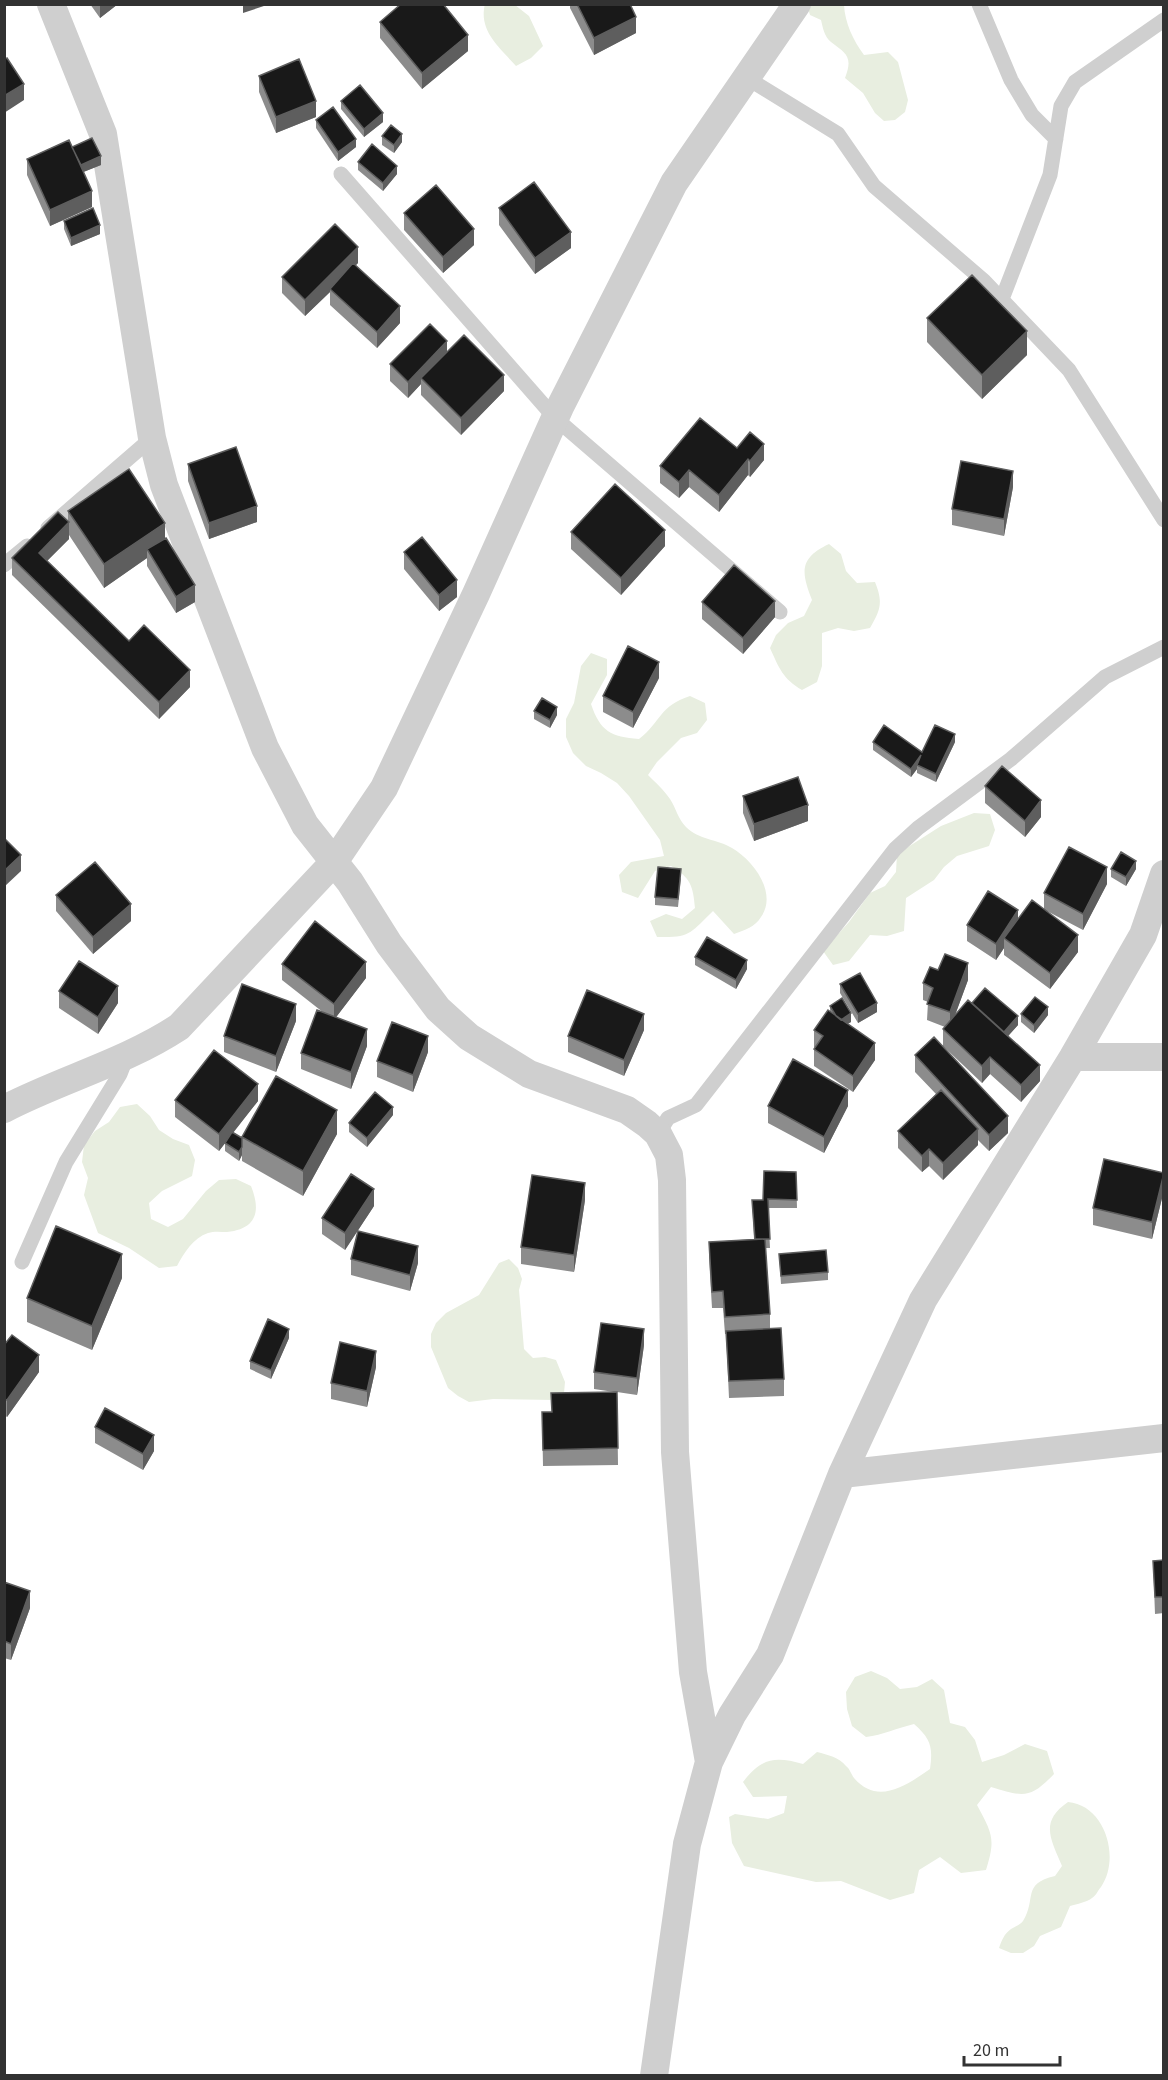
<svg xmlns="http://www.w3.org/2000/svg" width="1168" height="2080" font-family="'Source Sans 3',sans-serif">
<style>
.green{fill:#e8eee0}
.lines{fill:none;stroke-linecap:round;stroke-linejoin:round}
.service{stroke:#cfcfcf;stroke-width:15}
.minor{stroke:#cfcfcf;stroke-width:28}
.wall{fill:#8c8c8c}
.shaded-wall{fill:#5e5e5e}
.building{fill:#191919;stroke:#5e5e5e;stroke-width:1.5}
</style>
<rect width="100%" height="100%" fill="#fff"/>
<path class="green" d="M 485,4 L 515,5 L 529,16 L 543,46 L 531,58 L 516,66 C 500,48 478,31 485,4 Z
M 807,5 L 844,5 C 845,23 853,40 864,55 L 888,52 L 898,62 L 908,100 L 905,112 L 895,120 L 884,121 L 875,113 L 863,93 L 845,78 C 853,57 847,54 831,42 C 824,36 823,28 821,20 L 810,15 Z
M 829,544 L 841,554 L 846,571 L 857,583 L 875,582 C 883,602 881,609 870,628 L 854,631 L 838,628 L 822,633 L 822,666 L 817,682 L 802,690 C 783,679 779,668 770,648 L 776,635 L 788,623 L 804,616 L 812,600 C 801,572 799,558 829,544 Z
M 591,653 L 607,659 L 607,675 L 591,704 C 600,731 611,737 639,739 C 662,721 659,706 690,696 L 705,703 L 707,720 L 697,733 L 681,738 L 657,762 L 648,775 C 655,782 664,790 670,799 C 676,808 678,819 686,827 C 699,840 717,839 732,848 C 753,860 778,893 761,917 C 755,927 745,930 734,934 L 713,911 C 690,933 691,938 657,937 L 650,921 L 666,914 L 682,919 L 695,908 C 693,886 691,878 671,866 L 655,871 L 638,898 L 622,892 L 619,875 L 631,862 L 664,856 L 660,840 L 629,796 L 617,783 L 601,773 L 586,766 L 573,753 L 566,737 L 566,719 L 574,703 L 581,666 Z
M 974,813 L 990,814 L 995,830 L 989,846 L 957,856 L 944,867 L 934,880 L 906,898 L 904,931 L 887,936 L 870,935 L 849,961 L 833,965 L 823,951 L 849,922 L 870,893 L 885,886 L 896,872 L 897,854 L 941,826 Z
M 137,1104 L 150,1116 L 159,1130 L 173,1139 L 189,1145 L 195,1160 L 192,1176 L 162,1191 L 149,1203 L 151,1219 L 168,1227 L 183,1219 L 206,1191 L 219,1180 L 236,1179 L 251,1186 C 261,1211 257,1229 227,1232 C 221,1232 214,1231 208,1233 C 193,1238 184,1253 177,1266 L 159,1268 L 129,1248 L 98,1233 L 84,1195 L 88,1178 L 82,1162 L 84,1145 L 95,1131 L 109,1122 L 120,1107 Z
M 509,1259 L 518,1268 L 522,1279 L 519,1290 L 524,1349 L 533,1358 L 545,1357 L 556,1360 L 565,1382 L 564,1393 L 555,1400 L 493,1399 L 469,1402 L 458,1396 L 448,1388 L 431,1347 L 431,1334 L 436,1323 L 446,1313 L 479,1295 L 499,1263 Z
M 871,1671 L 887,1678 L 900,1689 L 917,1687 L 932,1679 L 944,1690 L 950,1723 L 965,1727 L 975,1740 L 982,1762 L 1004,1755 L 1025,1744 L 1047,1751 L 1054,1774 C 1030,1799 1024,1797 991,1787 L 977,1805 C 992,1833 996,1839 986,1870 L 961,1873 L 940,1857 L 919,1870 L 914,1893 L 890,1900 L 841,1881 L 816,1882 L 744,1866 L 732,1843 L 729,1817 L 735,1814 L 768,1819 L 784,1813 L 787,1796 L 753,1797 L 743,1782 C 761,1758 775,1756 803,1764 L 817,1752 C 828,1755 839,1757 846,1766 C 850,1769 851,1774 854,1778 C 878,1806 907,1785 930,1769 C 933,1747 931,1739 914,1724 C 897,1728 883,1735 866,1737 L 852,1726 L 847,1709 L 846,1692 L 855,1677 Z
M 1068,1802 C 1105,1805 1121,1858 1101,1887 C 1098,1890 1096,1896 1092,1898 C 1087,1902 1077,1904 1070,1906 L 1061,1927 L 1040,1936 L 1034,1946 L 1023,1953 L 1011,1953 L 999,1948 C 1002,1940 1004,1934 1011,1929 C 1016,1926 1020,1925 1023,1921 C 1037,1899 1021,1884 1055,1876 L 1062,1866 C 1051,1839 1039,1822 1068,1802 Z"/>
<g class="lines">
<path class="service" d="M 979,4 L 1011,80 L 1032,115 L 1056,139
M 747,78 L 838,134 L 874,186 L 984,281 L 1069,370 L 1164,520
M 341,174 L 555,418 L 780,612
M 1002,299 L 1050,175 L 1061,106 L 1075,82 L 1164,20
M 48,528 L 152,438
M 4,565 L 27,546
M 658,1134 L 668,1118 L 696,1105 L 895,849 L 918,828 L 1011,759 L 1105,677 L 1164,647
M 22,1262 L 66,1162 L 120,1074 L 127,1056"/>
<path class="minor" d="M 51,4 L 103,134 L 152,438 L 164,485 L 265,748 L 305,825 L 350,882 L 389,944 L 438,1009 L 469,1037 L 529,1074 L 627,1110 L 647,1124 L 658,1134 L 669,1155 L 672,1180 L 675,1452 L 693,1672 L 709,1762
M 1073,1057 L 1164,1057
M 4,1109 C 62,1079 124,1063 179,1027 L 334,862 L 384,788 L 476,594 L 560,407 L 674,183 L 797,4
M 842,1474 L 1164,1438
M 654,2076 L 687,1844 L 709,1762 L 732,1715 L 770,1655 L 842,1474 L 923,1300 L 1073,1057 L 1143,935 L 1164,874"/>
</g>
<path class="wall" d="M 90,4 L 118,4 L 100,18 Z
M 570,4 L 630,4 L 636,33 L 594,55 L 570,8 Z
M 380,22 L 468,51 L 422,89 L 380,38 Z
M 259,76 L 316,117 L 276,133 L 259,92 Z
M 341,101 L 383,122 L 364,137 L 341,109 Z
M 316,120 L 356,147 L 338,161 L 316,128 Z
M 382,136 L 402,142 L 394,153 L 382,145 Z
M 72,147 L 101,165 L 83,172 L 92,207 L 50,226 L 27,175 L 27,159 Z
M 358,162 L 397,174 L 383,191 L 358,170 Z
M 499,208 L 571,248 L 535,274 L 499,225 Z
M 404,213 L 474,245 L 443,273 L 404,230 Z
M 64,221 L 100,234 L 71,246 L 64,229 Z
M 358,263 L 355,266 L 400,323 L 377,348 L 330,305 L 330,292 L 305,316 L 282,293 L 282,277 Z
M 927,318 L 1027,355 L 982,399 L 927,342 Z
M 447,352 L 504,391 L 461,435 L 421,395 L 421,384 L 408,398 L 390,381 L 390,364 Z
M 737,448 L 764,460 L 750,477 L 748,475 L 719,512 L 689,487 L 679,498 L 660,483 L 660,466 Z
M 188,464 L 257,522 L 209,539 L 188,481 Z
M 1013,487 L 1004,536 L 952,525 L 952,509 Z
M 68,511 L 165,538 L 195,602 L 176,613 L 147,566 L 147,558 L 104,588 L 69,535 L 69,539 L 47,561 L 129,641 L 190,687 L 159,719 L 12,575 L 12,558 L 68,522 Z
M 571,532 L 665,546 L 621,595 L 571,549 Z
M 404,552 L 457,597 L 439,611 L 404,569 Z
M 702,602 L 775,617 L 743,654 L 702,619 Z
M 659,678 L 633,728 L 603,712 L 603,696 Z
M 534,711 L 557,715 L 550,728 L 534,719 Z
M 873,742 L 922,752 L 955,742 L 936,782 L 917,773 L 917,769 L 911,777 L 873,750 Z
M 985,786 L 1041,817 L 1025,837 L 985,803 Z
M 743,796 L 808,821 L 754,841 L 743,813 Z
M 1111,869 L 1136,869 L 1126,886 L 1111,877 Z
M 681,878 L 678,907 L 655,905 L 655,897 Z
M 1107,884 L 1083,930 L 1045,910 L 1078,952 L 1050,989 L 1004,955 L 1004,948 L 996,960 L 967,941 L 967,925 L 1018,920 L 1044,910 L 1044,893 Z
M 56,895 L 131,921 L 93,954 L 56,911 Z
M 695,957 L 747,969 L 736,989 L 695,965 Z
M 282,964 L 366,978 L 336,1017 L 367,1046 L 351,1089 L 301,1069 L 301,1053 L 324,1013 L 282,980 Z
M 968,980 L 955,1015 L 972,1003 L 1018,1025 L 1008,1036 L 1040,1081 L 1021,1102 L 990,1074 L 982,1083 L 943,1046 L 943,1029 L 945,1027 L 927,1020 L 928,1002 L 923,1000 L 923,983 Z
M 840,984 L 877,1012 L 858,1023 L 840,993 Z
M 59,991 L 118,1003 L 98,1034 L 59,1008 Z
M 830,1006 L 851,1022 L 847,1024 L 875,1060 L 853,1092 L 814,1066 L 814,1049 L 815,1047 L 814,1047 L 814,1030 L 830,1012 Z
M 1021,1014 L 1048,1015 L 1034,1033 L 1021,1022 Z
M 296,1021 L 276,1072 L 224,1052 L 224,1036 Z
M 644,1030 L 624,1076 L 568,1052 L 568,1036 Z
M 428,1052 L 413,1092 L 377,1077 L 377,1061 Z
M 915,1055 L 1008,1133 L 989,1151 L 978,1140 L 978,1145 L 943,1180 L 929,1166 L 922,1172 L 898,1148 L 898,1131 L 936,1094 L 915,1072 Z
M 175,1100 L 258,1101 L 233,1132 L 242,1138 L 242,1137 L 337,1134 L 303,1196 L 242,1161 L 242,1155 L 239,1161 L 225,1151 L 225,1143 L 219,1151 L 175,1117 Z
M 768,1106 L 848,1106 L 824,1153 L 768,1123 Z
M 393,1115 L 367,1147 L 349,1132 L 349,1123 Z
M 796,1172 L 797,1208 L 768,1208 L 770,1248 L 765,1248 L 770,1314 L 770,1328 L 784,1379 L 784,1396 L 729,1398 L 726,1334 L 725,1334 L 723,1308 L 712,1308 L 709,1258 L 709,1242 L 754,1239 L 752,1200 L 763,1200 Z
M 1164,1173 L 1164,1190 L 1152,1239 L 1093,1225 L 1093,1208 Z
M 585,1200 L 574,1272 L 521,1264 L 521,1247 Z
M 374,1206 L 345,1250 L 322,1234 L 322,1218 Z
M 779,1254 L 828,1272 L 828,1280 L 781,1284 Z
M 351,1259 L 418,1263 L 410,1291 L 351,1275 Z
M 122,1278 L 92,1350 L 27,1322 L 27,1298 Z
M 289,1338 L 271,1379 L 250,1369 L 250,1361 Z
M 4,1345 L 39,1372 L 7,1417 L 4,1415 Z
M 644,1345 L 637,1395 L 617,1392 L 618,1465 L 543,1466 L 542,1412 L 551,1412 L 614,1392 L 594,1389 L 594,1372 Z
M 376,1367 L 367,1407 L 331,1399 L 331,1383 Z
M 95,1427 L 154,1451 L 143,1470 L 95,1443 Z
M 1164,1560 L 1164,1613 L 1155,1614 L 1153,1561 Z
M 4,1582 L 30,1608 L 11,1660 L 4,1658 Z"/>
<path class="shaded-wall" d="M 100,4 L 118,4 L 100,18 Z
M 243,4 L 270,4 L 243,13 Z
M 636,17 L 636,33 L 594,55 L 594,38 Z
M 468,35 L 468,51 L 422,89 L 422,73 Z
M 24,84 L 24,100 L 4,113 L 4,96 Z
M 316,101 L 316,117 L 276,133 L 276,117 Z
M 383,113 L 383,122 L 364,137 L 364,129 Z
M 402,134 L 402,142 L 394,153 L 394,145 Z
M 356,139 L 356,147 L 338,161 L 338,152 Z
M 101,156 L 101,165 L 81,173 L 81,165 Z
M 397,166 L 397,174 L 383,191 L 383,183 Z
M 92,191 L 92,207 L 50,226 L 50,210 Z
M 100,225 L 100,234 L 71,246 L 71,238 Z
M 474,229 L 474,245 L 443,273 L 443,257 Z
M 571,232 L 571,248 L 535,274 L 535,258 Z
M 358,247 L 358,263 L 331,290 L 330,289 L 330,292 L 305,316 L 305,300 Z
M 400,306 L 400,323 L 377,348 L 377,332 Z
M 1027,331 L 1027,355 L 982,399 L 982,375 Z
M 447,341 L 447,357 L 421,378 L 421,384 L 408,398 L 408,382 Z
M 504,375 L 504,391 L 461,435 L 461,418 Z
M 764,444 L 764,460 L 750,477 L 750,461 Z
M 748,459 L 748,475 L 719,512 L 719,495 Z
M 689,470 L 689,487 L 679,498 L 679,482 Z
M 1013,471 L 1013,487 L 1004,536 L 1004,519 Z
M 257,506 L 257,522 L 209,539 L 209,523 Z
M 69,522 L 69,539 L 39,569 L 39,553 Z
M 165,523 L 165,547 L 147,549 L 147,558 L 104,588 L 104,564 Z
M 665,530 L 665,546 L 621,595 L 621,578 Z
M 457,580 L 457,597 L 439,611 L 439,595 Z
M 195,585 L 195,602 L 176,613 L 176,597 Z
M 775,601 L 775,617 L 743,654 L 743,638 Z
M 659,662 L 659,678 L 633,728 L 633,712 Z
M 190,670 L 190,687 L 159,719 L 159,702 Z
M 557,707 L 557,715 L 550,728 L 550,720 Z
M 955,734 L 955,742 L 936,782 L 936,774 Z
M 921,755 L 917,765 L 917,769 L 911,777 L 911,769 Z
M 1041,800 L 1041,817 L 1025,837 L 1025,821 Z
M 808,805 L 808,821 L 754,841 L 754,824 Z
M 21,855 L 21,871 L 4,887 L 4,871 Z
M 1136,861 L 1136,869 L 1126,886 L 1126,877 Z
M 1107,867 L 1107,884 L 1083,930 L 1083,914 Z
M 131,904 L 131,921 L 93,954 L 93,937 Z
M 1018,910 L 1018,926 L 1004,938 L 1004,948 L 996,960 L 996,944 Z
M 1078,935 L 1078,952 L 1050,989 L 1050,973 Z
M 747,960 L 747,969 L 736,989 L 736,980 Z
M 366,962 L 366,978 L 334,1020 L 334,1004 Z
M 968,963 L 968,980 L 950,1029 L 950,1012 Z
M 118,986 L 118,1003 L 98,1034 L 98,1017 Z
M 877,1003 L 877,1012 L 858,1023 L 858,1014 Z
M 296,1004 L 296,1021 L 276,1072 L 276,1056 Z
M 1048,1007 L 1048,1015 L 1034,1033 L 1034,1025 Z
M 851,1013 L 851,1022 L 839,1029 L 839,1021 Z
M 644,1014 L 644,1030 L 624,1076 L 624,1060 Z
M 1018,1016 L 1018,1025 L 1001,1044 L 1001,1036 Z
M 367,1029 L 367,1046 L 351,1089 L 351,1072 Z
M 428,1036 L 428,1052 L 413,1092 L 413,1075 Z
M 875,1043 L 875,1060 L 853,1092 L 853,1076 Z
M 990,1057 L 990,1074 L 982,1083 L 982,1066 Z
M 1040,1065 L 1040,1081 L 1021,1102 L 1021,1085 Z
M 258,1084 L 258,1101 L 219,1151 L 219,1134 Z
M 848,1090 L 848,1106 L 824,1153 L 824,1137 Z
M 393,1107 L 393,1115 L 367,1147 L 367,1138 Z
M 337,1110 L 337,1134 L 303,1196 L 303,1171 Z
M 1008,1116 L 1008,1133 L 989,1151 L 989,1135 Z
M 978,1129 L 978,1145 L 943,1180 L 943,1163 Z
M 242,1147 L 242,1155 L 239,1161 L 239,1152 Z
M 929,1149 L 929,1166 L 922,1172 L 922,1156 Z
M 1164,1173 L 1164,1190 L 1152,1239 L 1152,1222 Z
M 585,1183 L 585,1200 L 574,1272 L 574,1255 Z
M 374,1189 L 374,1206 L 345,1250 L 345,1233 Z
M 418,1246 L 418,1263 L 410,1291 L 410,1275 Z
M 122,1254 L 122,1278 L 92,1350 L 92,1326 Z
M 289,1329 L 289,1338 L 271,1379 L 271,1370 Z
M 644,1329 L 644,1345 L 637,1395 L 637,1378 Z
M 376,1351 L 376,1367 L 367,1407 L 367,1391 Z
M 39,1355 L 39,1372 L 7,1417 L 7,1400 Z
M 154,1435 L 154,1451 L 143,1470 L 143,1454 Z
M 30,1591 L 30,1608 L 11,1660 L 11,1644 Z"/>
<path class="building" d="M 401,4 L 443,4 L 468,35 L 422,73 L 380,22 Z
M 577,4 L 630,4 L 636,17 L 594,38 Z
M 7,58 L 24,84 L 4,96 L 4,60 Z
M 299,59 L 316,101 L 276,117 L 259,76 Z
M 360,85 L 383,113 L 364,129 L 341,101 Z
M 333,107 L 356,139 L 338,152 L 316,120 Z
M 391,125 L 402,134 L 394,145 L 382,136 Z
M 92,138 L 101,156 L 81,165 L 72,147 Z
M 69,140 L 92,191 L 50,210 L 27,159 Z
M 372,144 L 397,166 L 383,183 L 358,162 Z
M 534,182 L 571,232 L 535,258 L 499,208 Z
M 436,185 L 474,229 L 443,257 L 404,213 Z
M 93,208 L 100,225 L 71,238 L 64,221 Z
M 335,224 L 358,247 L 305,300 L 282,277 Z
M 353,263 L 400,306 L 377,332 L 330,289 Z
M 972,275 L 1027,331 L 982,375 L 927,318 Z
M 430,324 L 447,341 L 408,382 L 390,364 Z
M 464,335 L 504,375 L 461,418 L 421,378 Z
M 700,418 L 737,448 L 750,432 L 764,444 L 750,461 L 748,459 L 719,495 L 689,470 L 679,482 L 660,466 Z
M 236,447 L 257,506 L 209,523 L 188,464 Z
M 961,461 L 1013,471 L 1004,519 L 952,509 Z
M 129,469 L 165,523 L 104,564 L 68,511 Z
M 615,484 L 665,530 L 621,578 L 571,532 Z
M 58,512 L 69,522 L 39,553 L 129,641 L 144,625 L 190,670 L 159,702 L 12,558 Z
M 422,537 L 457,580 L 439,595 L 404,552 Z
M 166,538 L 195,585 L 176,597 L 147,549 Z
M 734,565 L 775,601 L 743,638 L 702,602 Z
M 628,646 L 659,662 L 633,712 L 603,696 Z
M 542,698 L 557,707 L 550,720 L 534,711 Z
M 884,725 L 922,752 L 935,725 L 955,734 L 936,774 L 917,765 L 921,755 L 911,769 L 873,742 Z
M 1002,766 L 1041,800 L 1025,821 L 985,786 Z
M 798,777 L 808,805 L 754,824 L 743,796 Z
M 4,838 L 21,855 L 4,871 Z
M 1069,847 L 1107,867 L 1083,914 L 1044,893 Z
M 1121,852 L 1136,861 L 1126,877 L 1111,869 Z
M 95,862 L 131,904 L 93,937 L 56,895 Z
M 658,867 L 681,869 L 678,899 L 655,897 Z
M 988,891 L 1018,910 L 996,944 L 967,925 Z
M 1032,900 L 1078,935 L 1050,973 L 1004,938 Z
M 315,921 L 366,962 L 334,1004 L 282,964 Z
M 707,937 L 747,960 L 736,980 L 695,957 Z
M 945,954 L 968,963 L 950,1012 L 927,1004 L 933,988 L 923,983 L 930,967 L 938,970 Z
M 79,961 L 118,986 L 98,1017 L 59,991 Z
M 860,973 L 877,1003 L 858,1014 L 840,984 Z
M 242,984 L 296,1004 L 276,1056 L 224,1036 Z
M 985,988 L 1018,1016 L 1004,1032 L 972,1003 Z
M 587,990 L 644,1014 L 624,1060 L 568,1036 Z
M 1035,997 L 1048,1007 L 1034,1025 L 1021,1014 Z
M 842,998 L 851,1013 L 841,1020 L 836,1016 L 830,1006 Z
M 968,1000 L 1040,1065 L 1021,1085 L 990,1057 L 982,1066 L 943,1029 Z
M 317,1010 L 367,1029 L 351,1072 L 301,1053 Z
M 828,1010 L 875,1043 L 853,1076 L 814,1049 L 823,1036 L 814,1030 Z
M 392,1022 L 428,1036 L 413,1075 L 377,1061 Z
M 934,1037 L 1008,1116 L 989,1135 L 915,1055 Z
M 214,1050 L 258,1084 L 219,1134 L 175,1100 Z
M 793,1059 L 848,1090 L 824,1137 L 768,1106 Z
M 276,1076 L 337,1110 L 303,1171 L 242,1137 Z
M 941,1090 L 978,1129 L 943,1163 L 929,1149 L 922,1156 L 898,1131 Z
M 375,1092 L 393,1107 L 367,1138 L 349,1123 Z
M 232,1132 L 242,1138 L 242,1147 L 239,1152 L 225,1143 Z
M 1104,1159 L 1164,1173 L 1152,1222 L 1093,1208 Z
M 764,1171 L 796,1172 L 797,1200 L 768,1199 L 770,1239 L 755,1239 L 752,1200 L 763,1200 Z
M 351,1174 L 374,1189 L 345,1233 L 322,1218 Z
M 532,1175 L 585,1183 L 574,1255 L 521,1247 Z
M 56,1226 L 122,1254 L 92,1326 L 27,1298 Z
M 358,1231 L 418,1246 L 410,1275 L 351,1259 Z
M 765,1239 L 770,1314 L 725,1317 L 723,1291 L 712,1292 L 709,1242 Z
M 826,1250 L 828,1272 L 781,1276 L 779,1254 Z
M 268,1319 L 289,1329 L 271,1370 L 250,1361 Z
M 601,1323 L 644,1329 L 637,1378 L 594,1372 Z
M 781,1328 L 784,1379 L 729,1381 L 726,1331 Z
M 12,1335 L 39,1355 L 7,1400 L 4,1399 L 4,1345 Z
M 340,1342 L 376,1351 L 367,1391 L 331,1383 Z
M 617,1392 L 618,1448 L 543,1450 L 542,1412 L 552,1412 L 551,1393 Z
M 105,1408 L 154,1435 L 143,1454 L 95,1427 Z
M 1164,1560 L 1164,1597 L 1155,1597 L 1153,1561 Z
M 4,1582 L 30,1591 L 11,1644 L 4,1641 Z"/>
<rect width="1168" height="2080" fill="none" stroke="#323232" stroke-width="12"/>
<path d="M964 2056v9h96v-9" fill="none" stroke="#323232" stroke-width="3"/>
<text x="973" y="2056" font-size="18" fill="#323232" stroke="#ffffff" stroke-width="4.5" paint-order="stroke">20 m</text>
</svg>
